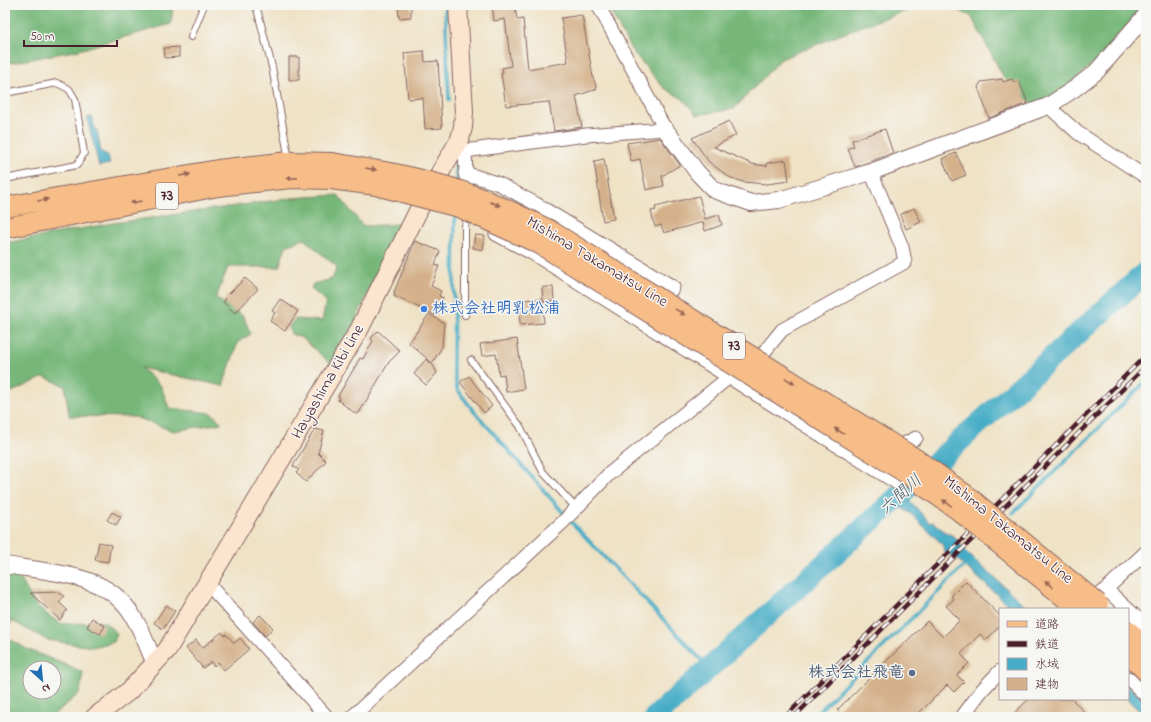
<svg xmlns="http://www.w3.org/2000/svg" width="1151" height="722" font-family="'Indie Flower','Klee One',sans-serif">
<style>
.forest{fill:#76b779;stroke:#606b52;fill-rule:evenodd}
.water{fill:#47adc6;stroke:#486678}
.lines{fill:none;stroke-linecap:round;stroke-linejoin:round}
.stream{stroke:#47adc6;stroke-width:3.5}
.river{stroke:#47adc6;stroke-width:22}
.building{fill:#d4b18a}
.service-casing{stroke:#846361;stroke-width:8}
.minor-casing{stroke:#846361;stroke-width:15}
.tertiary-casing{stroke:#846361;stroke-width:18}
.secondary-casing{stroke:#846361;stroke-width:20}
.primary-casing{stroke:#846361;stroke-width:22}
.service{stroke:#fff;stroke-width:6}
.minor{stroke:#fff;stroke-width:13}
.tertiary{stroke:#fff;stroke-width:16}
.secondary{stroke:#fce5cf;stroke-width:18}
.primary{stroke:#f7bd88;stroke-width:20}
.rail-casing{stroke:#4a1f2b;stroke-width:4.5}
.rail{stroke:#f6f6f2;stroke-width:3;stroke-dasharray:9;stroke-linecap:butt}
.primary-bridge-casing{stroke:#846361;stroke-width:22;stroke-linecap:butt}
.primary-bridge{stroke:#f7bd88;stroke-width:20}
.oneway{fill:#986655}
.shop-dot{fill:#3f7fe0;stroke:#f6f6f2;stroke-width:1.5}
.service-dot{fill:#5c6f8a;stroke:#f6f6f2;stroke-width:1.5}
.labels{text-anchor:middle;dominant-baseline:central;stroke-width:3;stroke-linejoin:round;paint-order:stroke}
.shield{fill:#f6f6f2;stroke:#7e6067;stroke-width:1}
.shield-label{font-size:15px;font-weight:bold;fill:#4a1f2b}
.street-label{font-size:16px;fill:#4a1f2b;stroke:#f6f6f2}
.shop-label{font-size:16px;font-weight:bold;fill:#366cbe;stroke:#f6f6f2;text-anchor:start}
.service-label{font-size:16px;font-weight:bold;fill:#4e5e75;stroke:#f6f6f2;text-anchor:end}
.water-label{font-size:17px;font-style:italic;fill:#495869;stroke:#f6f6f2}
</style>
<rect width="100%" height="100%" fill="#f6f6f2"/>
<filter id="ink" filterUnits="userSpaceOnUse"><feTurbulence type="fractalNoise" baseFrequency=".025" numOctaves="2"/><feDisplacementMap in="SourceGraphic" scale="8" xChannelSelector="R" yChannelSelector="G"/><feConvolveMatrix kernelMatrix="1 2 1 2 8 2 1 2 1" color-interpolation-filters="sRGB"/></filter>
<filter id="wash" filterUnits="userSpaceOnUse"><feTurbulence type="fractalNoise" baseFrequency=".012" numOctaves="4" result="noise"/><feDisplacementMap in="SourceGraphic" scale="16" xChannelSelector="R" yChannelSelector="G"/><feGaussianBlur stdDeviation="0.9" result="paint"/><feColorMatrix in="noise" values="0 0 0 0 0 0 0 0 0 0 0 0 0 0 0 0 0 1.4 0 .05"/><feComposite in="paint" operator="in"/></filter>
<g filter="url(#wash)">
<rect width="100%" height="100%" fill="#efe2c5"/>
<path class="forest" d="M 5,5 L 173,5 L 171,24 L 79,50 L 5,64 Z
M 607,5 L 922,5 L 862,26 L 781,59 L 734,109 L 697,115 L 683,99 L 664,88 L 632,51 Z
M 945,5 L 1143,5 C 1112,47 1081,80 1036,107 L 1004,78 L 971,16 Z
M 338,195 L 363,226 L 399,224 L 351,331 L 331,364 L 302,338 L 291,334 L 289,326 L 295,319 L 322,321 L 326,301 L 311,289 L 313,284 L 332,279 L 337,267 L 304,239 L 286,246 L 279,267 L 228,267 L 216,298 L 243,316 L 251,334 L 238,342 L 223,386 L 141,368 L 161,386 L 169,408 L 211,413 L 222,423 L 173,431 L 135,417 L 69,416 L 65,386 L 44,377 L 5,395 L 5,243 L 107,224 L 292,198 Z
M 5,573 L 18,575 L 37,607 L 61,624 L 104,622 L 117,633 L 114,642 L 92,647 L 47,640 L 12,621 L 5,634 Z
M 5,636 L 27,649 L 83,672 L 80,693 L 51,717 L 5,717 ZM 30,668 L 54,668 L 54,692 L 30,692 Z"/>
<path class="water" d="M 92,117 L 95,130 L 97,130 L 101,152 L 108,155 L 110,164 L 99,166 L 87,118 Z
M 910,501 L 930,523 L 933,522 L 944,531 L 955,537 L 966,552 L 1029,609 L 1013,609 L 958,560 L 945,552 L 942,544 L 910,513 L 902,508 Z
M 1128,685 L 1146,702 L 1146,717 L 1127,699 Z"/>
<g class="lines">
<path class="stream" d="M 445,5 L 449,100
M 456,183 L 456,166
M 455,213 L 453,366 L 457,389 L 472,409 L 575,526 L 709,668
M 898,497 L 909,508
M 1013,513 L 1146,381
M 1137,551 L 1146,543
M 813,717 L 966,564"/>
<path class="river" d="M 655,717 L 1146,272"/>
</g>
<g id="blocks">
<path class="building" d="M 398,5 L 411,5 L 411,17 L 399,18 Z
M 492,5 L 515,5 L 517,20 L 523,19 L 528,69 L 568,62 L 561,18 L 582,15 L 593,77 L 597,89 L 576,96 L 582,127 L 554,131 L 549,102 L 506,106 L 501,73 L 503,73 L 502,68 L 511,66 L 505,19 L 494,21 Z
M 179,47 L 179,57 L 165,58 L 164,48 Z
M 424,51 L 425,62 L 438,61 L 442,128 L 425,129 L 423,98 L 408,99 L 404,53 Z
M 289,57 L 299,57 L 299,80 L 289,80 Z
M 1002,79 L 1003,82 L 1012,79 L 1014,83 L 1019,81 L 1028,103 L 989,118 L 978,87 L 981,82 Z
M 729,121 L 736,135 L 714,147 L 752,164 L 767,166 L 767,163 L 786,160 L 789,181 L 767,184 L 743,182 L 729,177 L 709,162 L 692,138 Z
M 885,129 L 893,153 L 855,167 L 848,148 L 854,147 L 852,140 Z
M 660,138 L 680,165 L 662,176 L 664,186 L 646,190 L 640,159 L 631,161 L 627,143 Z
M 956,153 L 966,175 L 952,181 L 942,159 Z
M 604,159 L 614,219 L 603,221 L 594,161 Z
M 699,196 L 705,219 L 719,215 L 722,225 L 705,231 L 703,222 L 664,233 L 661,225 L 655,227 L 651,211 L 656,210 L 655,207 Z
M 914,208 L 921,222 L 906,229 L 900,215 Z
M 475,235 L 485,236 L 483,250 L 473,248 Z
M 415,241 L 440,251 L 435,265 L 439,266 L 431,286 L 441,291 L 439,296 L 443,298 L 435,315 L 394,296 L 395,293 L 394,292 Z
M 245,278 L 258,289 L 235,313 L 223,302 L 226,299 L 225,298 Z
M 544,287 L 553,287 L 554,301 L 543,302 L 542,288 Z
M 280,299 L 298,311 L 285,331 L 270,321 L 275,313 L 272,311 Z
M 542,299 L 544,323 L 520,325 L 519,300 Z
M 429,314 L 444,323 L 442,347 L 432,363 L 409,343 Z
M 378,331 L 400,351 L 389,362 L 359,413 L 356,414 L 338,400 L 340,397 L 338,396 L 360,358 L 363,359 L 373,341 L 371,338 Z
M 517,339 L 524,389 L 506,392 L 504,374 L 499,375 L 496,354 L 482,356 L 480,344 Z
M 426,359 L 433,365 L 437,373 L 426,385 L 414,374 Z
M 469,376 L 492,406 L 484,413 L 460,382 Z
M 315,429 L 324,431 L 318,453 L 326,461 L 306,482 L 296,473 L 299,470 L 293,466 Z
M 112,512 L 121,517 L 116,525 L 107,520 Z
M 99,542 L 111,545 L 108,562 L 95,560 Z
M 966,581 L 1000,616 L 1000,626 L 986,640 L 980,634 L 961,654 L 969,663 L 957,675 L 964,682 L 954,692 L 947,685 L 915,717 L 844,717 L 837,710 L 927,621 L 943,637 L 960,620 L 946,606 L 954,599 L 951,596 Z
M 58,592 L 64,596 L 59,602 L 67,610 L 60,620 L 30,593 Z
M 166,605 L 175,611 L 163,629 L 154,623 Z
M 260,615 L 273,628 L 265,636 L 253,622 Z
M 92,618 L 105,626 L 100,634 L 87,627 Z
M 222,632 L 225,636 L 226,634 L 234,643 L 240,638 L 249,649 L 224,670 L 218,662 L 214,666 L 211,662 L 203,668 L 186,648 L 196,640 L 202,648 Z
M 1029,699 L 1072,699 L 1089,717 L 1010,717 Z"/>
</g>
</g>
<g filter="url(#ink)">
<use href="#blocks" fill-opacity="0" stroke="#846361" stroke-width="1"/>
<g class="lines">
<defs>
<path id="service" d="M 256,5 L 272,67 L 289,160
M 191,37 L 204,5
M 5,93 L 57,83 L 69,89 L 75,99 L 84,153 L 77,165 L 5,179
M 465,315 L 465,226 L 468,214
M 471,360 L 520,426 L 543,472 L 576,508"/>
<path id="minor" d="M 1048,106 L 1078,133 L 1146,177
M 465,151 L 467,199
M 457,152 L 586,135 L 665,129 L 598,5
M 465,173 L 499,184 L 536,204 L 673,287 L 659,308
M 496,234 L 532,253 L 897,483
M 892,450 L 916,438
M 208,584 L 327,717
M 1106,589 L 1146,626
M 1088,606 L 1146,552
M 1128,678 L 1146,696
M 352,717 L 563,522 L 609,474 L 728,378 L 756,362 L 782,330 L 905,262 L 902,247 L 871,172
M 962,717 L 982,690 L 1000,671"/>
<path id="tertiary" d="M 665,129 L 697,172 L 714,190 L 751,203 L 779,200 L 871,172 L 1048,106 L 1074,89 L 1096,72 L 1146,15
M 5,565 C 40,571 94,573 120,600 C 137,616 146,643 155,664"/>
<path id="secondary" d="M 95,717 L 129,691 L 167,650 L 359,330 L 422,203 L 460,139 L 463,127 L 464,112 L 458,5"/>
<path id="primary" d="M 5,207 L 218,170 L 289,162 L 332,163
M 5,228 L 218,186 L 291,178 L 331,179
M 1128,631 L 1146,648
M 1128,653 L 1146,671"/>
</defs>
<use href="#service" class="service-casing"/>
<use href="#minor" class="minor-casing"/>
<use href="#tertiary" class="tertiary-casing"/>
<use href="#secondary" class="secondary-casing"/>
<use href="#primary" class="primary-casing"/>
<use href="#service" class="service"/>
<use href="#minor" class="minor"/>
<use href="#tertiary" class="tertiary"/>
<use href="#secondary" class="secondary"/>
<use href="#primary" class="primary"/>
<defs>
<path id="rail" d="M 785,717 L 1146,355
M 794,717 L 1146,366"/>
</defs>
<use href="#rail" class="rail-casing"/>
<use href="#rail" class="rail"/>
<defs>
<path id="primary-bridge" d="M 332,163 C 375,170 418,177 460,191 C 491,201 520,216 549,230 L 914,458 L 967,496 L 1098,604
M 331,179 L 376,185 L 459,207 L 540,244 L 903,471 L 957,509 L 1079,609"/>
</defs>
<use href="#primary-bridge" class="primary-bridge-casing"/>
<use href="#primary-bridge" class="primary-bridge"/>
</g>
<defs><path id="oneway-solid" d="M-6-.8H1V-3.2L6.5 0L1 3.2V.8H-6Z"/></defs>
<g class="oneway">
<use href="#oneway-solid" transform="translate(371 169) rotate(9)"/>
<use href="#oneway-solid" transform="translate(185 175) rotate(-9)"/>
<use href="#oneway-solid" transform="translate(292 178) rotate(179)"/>
<use href="#oneway-solid" transform="translate(43 200) rotate(-10)"/>
<use href="#oneway-solid" transform="translate(136 202) rotate(169)"/>
<use href="#oneway-solid" transform="translate(495 204) rotate(21)"/>
<use href="#oneway-solid" transform="translate(680 312) rotate(32)"/>
<use href="#oneway-solid" transform="translate(790 381) rotate(32)"/>
<use href="#oneway-solid" transform="translate(839 431) rotate(-148)"/>
<use href="#oneway-solid" transform="translate(947 503) rotate(-145)"/>
<use href="#oneway-solid" transform="translate(1049 584) rotate(-140)"/>
</g>
</g>
<circle class="shop-dot" cx="424" cy="309" r="4"/>
<circle class="service-dot" cx="912" cy="673" r="4"/>
<g class="labels">
<g class="shield">
<rect x="156" y="183" width="22" height="26" rx="3"/>
<rect x="723" y="333" width="22" height="26" rx="3"/>
</g>
<g class="shield-label">
<text x="167" y="196">73</text>
<text x="734" y="346">73</text>
</g>
<g class="street-label">
<text transform="translate(597 262) rotate(31)">Mishima Takamatsu Line</text>
<text transform="translate(328 382) rotate(-60)">Hayashima Kibi Line</text>
<text transform="translate(1008 530) rotate(39)">Mishima Takamatsu Line</text>
</g>
<g class="shop-label">
<text x="432" y="309">株式会社明乳松浦</text>
</g>
<g class="service-label">
<text x="904" y="673">株式会社飛竜</text>
</g>
<g class="water-label">
<text transform="translate(901 495) rotate(-42)">六間川</text>
</g>
</g>
<rect width="1151" height="722" fill="none" stroke="#f6f6f2" stroke-width="20"/>
<rect x="999" y="608" width="130" height="92" fill="#f6f6f2" stroke="#b1a0a2"/>
<rect x="1007" y="621" width="20" height="6" fill="#f7bd88" stroke="#b1a0a2"/>
<text x="1035" y="628" font-size="12" fill="#4a1f2b">道路</text>
<rect x="1007" y="641" width="20" height="6" fill="#4a1f2b" stroke="#b1a0a2"/>
<text x="1035" y="648" font-size="12" fill="#4a1f2b">鉄道</text>
<rect x="1007" y="658" width="20" height="12" fill="#47adc6" stroke="#b1a0a2"/>
<text x="1035" y="668" font-size="12" fill="#4a1f2b">水域</text>
<rect x="1007" y="678" width="20" height="12" fill="#d4b18a" stroke="#b1a0a2"/>
<text x="1035" y="688" font-size="12" fill="#4a1f2b">建物</text>
<g transform="translate(42 680) rotate(153)"><circle r="19" fill="#f6f6f2" stroke="#b1a0a2"/>
<path d="M0-3L7 15L0 10L-7 15Z" fill="#1f6fb2"/>
<text y="-6" font-size="11" font-weight="bold" text-anchor="middle" fill="#4a1f2b">N</text>
</g>
<path d="M24 40v6h93v-6" fill="none" stroke="#4a1f2b" stroke-width="2"/>
<text x="30" y="40" font-size="12" fill="#4a1f2b" stroke="#f6f6f2" stroke-width="3" paint-order="stroke">50 m</text>
</svg>
